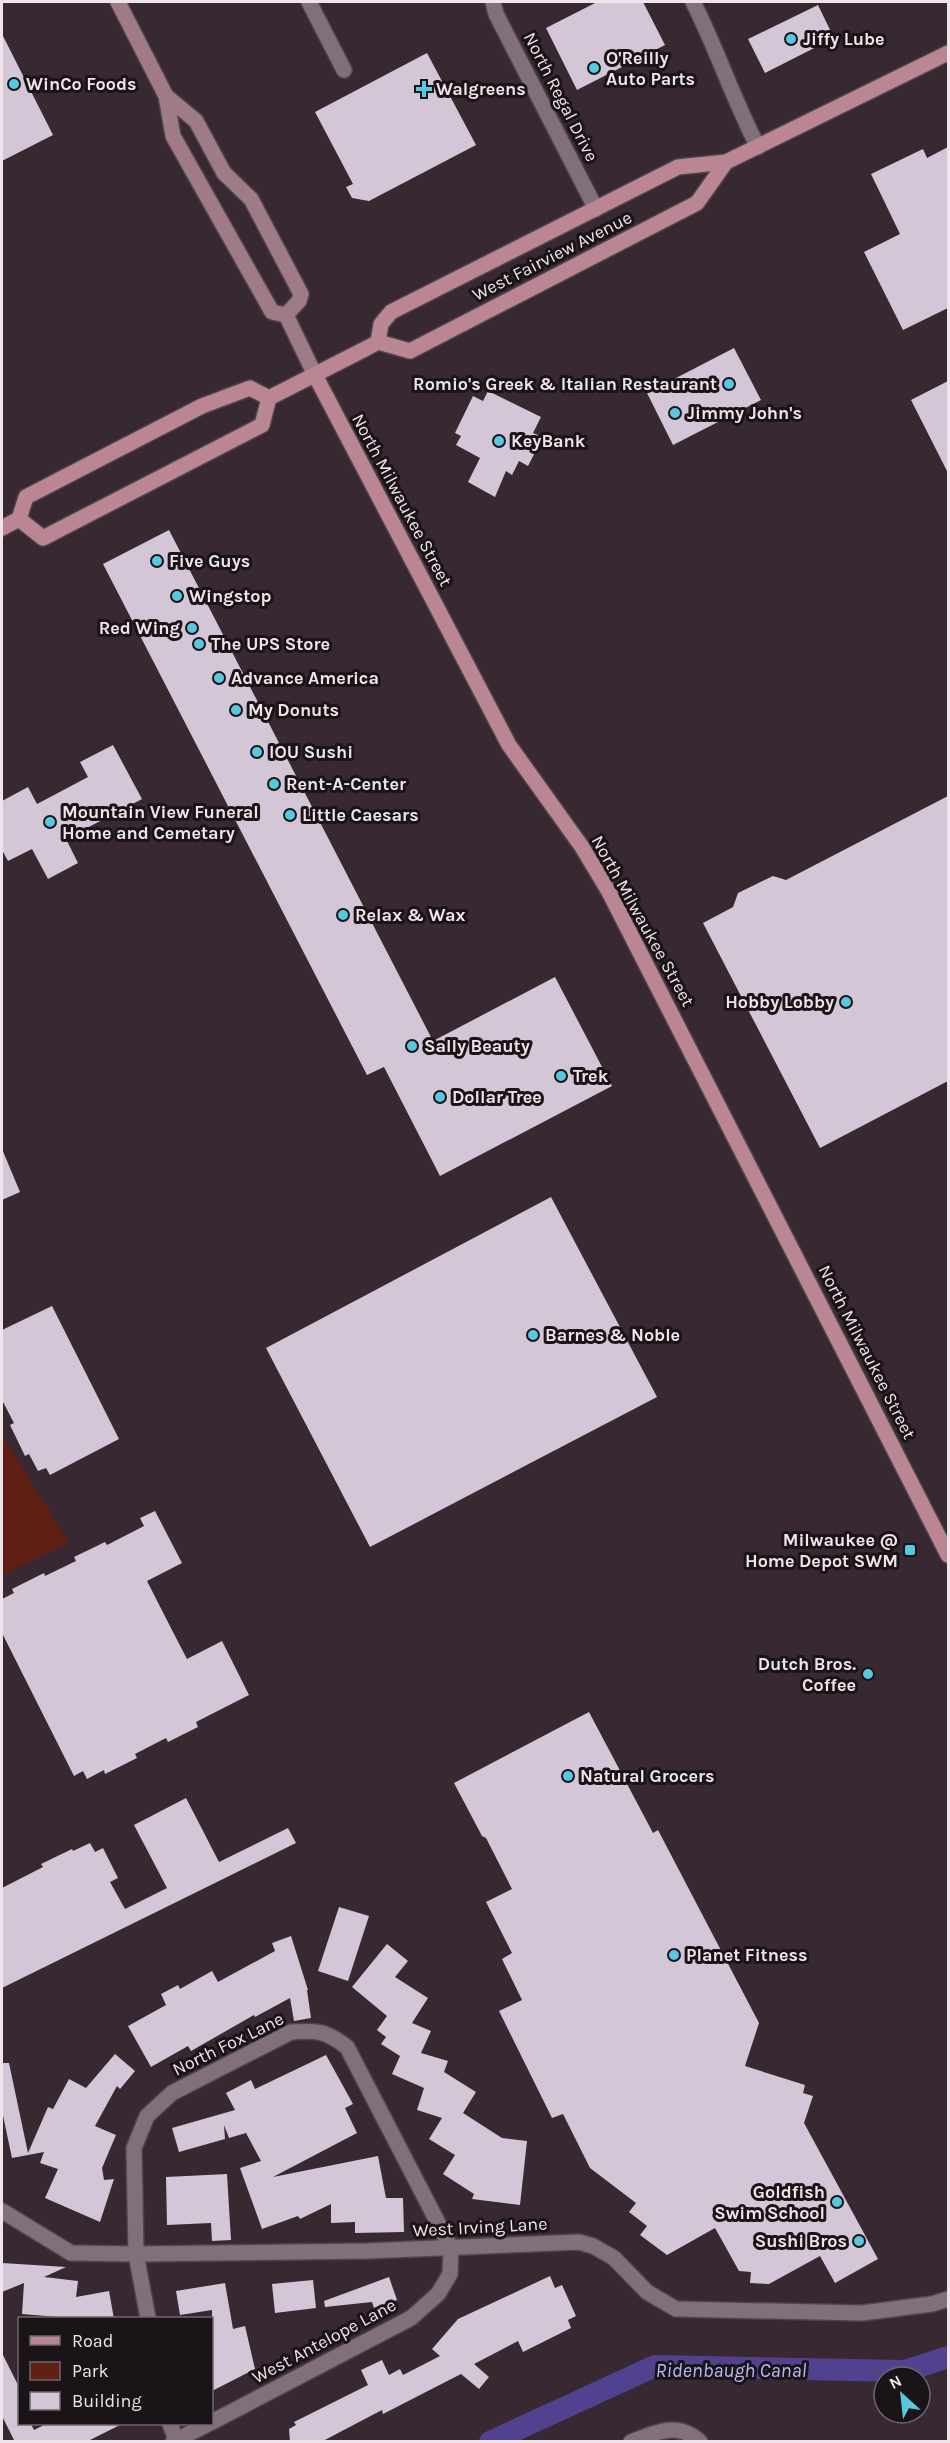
<svg xmlns="http://www.w3.org/2000/svg" width="950" height="2443" font-family="Karla,sans-serif">
<style>
.green{fill:#601f14}
.lines{fill:none;stroke-linecap:round;stroke-linejoin:round}
.canal{stroke:#51418f;stroke-width:22}
.building{fill:#d2c6d7}
.street-casing{stroke:#50444b;stroke-width:18}
.secondary-casing{stroke:#50444b;stroke-width:18}
.primary-casing{stroke:#50444b;stroke-width:18}
.street{stroke:#81707a;stroke-width:15}
.secondary{stroke:#9e7b87;stroke-width:15}
.primary{stroke:#bb8693;stroke-width:15}
.poi-dot{fill:#56c9e1;stroke:#1a1317;stroke-width:2}
.labels{text-anchor:middle;dominant-baseline:central;stroke-width:6;stroke-linejoin:round;paint-order:stroke}
.poi-label{font-size:18px;font-weight:bold;fill:#eee4ea;stroke:#1a1317;text-anchor:start}
.street-label{font-size:18px;fill:#eee4ea;stroke:#1a1317}
.water-label{font-size:20px;font-style:italic;fill:#beb6f7;stroke:#1a1317}
</style>
<rect width="100%" height="100%" fill="#372831"/>
<path class="green" d="M 2,1435 L 69,1543 L 2,1575 Z"/>
<g class="lines">
<path class="canal" d="M 490,2442 L 655,2366 L 905,2371 L 948,2357"/>
</g>
<path class="building" d="M 597,2 L 643,2 L 665,45 L 577,90 L 546,28 Z
M 818,5 L 834,38 L 765,73 L 748,39 Z
M 2,34 L 53,135 L 2,161 Z
M 427,53 L 476,145 L 369,201 L 352,198 L 346,187 L 353,184 L 315,112 Z
M 948,147 L 948,308 L 903,330 L 864,252 L 900,234 L 871,174 L 923,149 L 927,158 Z
M 734,348 L 761,400 L 673,445 L 647,393 Z
M 948,381 L 948,473 L 911,400 Z
M 488,391 L 541,417 L 533,433 L 543,437 L 528,466 L 519,461 L 512,475 L 506,471 L 495,497 L 468,482 L 480,458 L 456,445 L 461,436 L 455,433 L 473,396 L 483,401 Z
M 169,530 L 433,1041 L 555,977 L 612,1086 L 440,1176 L 384,1067 L 367,1075 L 103,564 Z
M 113,745 L 142,799 L 66,839 L 78,863 L 48,879 L 32,849 L 8,861 L 2,850 L 2,801 L 28,787 L 37,804 L 88,777 L 80,762 Z
M 948,796 L 948,1081 L 820,1148 L 703,923 L 733,907 L 738,893 L 773,876 L 786,880 Z
M 2,1149 L 20,1192 L 2,1200 Z
M 551,1197 L 657,1397 L 370,1547 L 266,1348 Z
M 52,1306 L 119,1439 L 50,1475 L 46,1468 L 38,1471 L 29,1454 L 25,1456 L 10,1425 L 14,1423 L 2,1400 L 2,1330 Z
M 155,1511 L 182,1563 L 147,1581 L 174,1634 L 187,1659 L 222,1641 L 249,1695 L 196,1722 L 198,1727 L 168,1742 L 166,1738 L 135,1754 L 137,1758 L 105,1774 L 104,1770 L 87,1779 L 83,1771 L 74,1776 L 2,1633 L 2,1599 L 14,1593 L 12,1589 L 44,1573 L 45,1576 L 76,1561 L 74,1557 L 105,1542 L 107,1545 L 144,1526 L 140,1518 Z
M 589,1712 L 653,1833 L 658,1830 L 759,2023 L 745,2066 L 805,2085 L 803,2093 L 813,2096 L 804,2123 L 878,2259 L 835,2283 L 820,2256 L 769,2284 L 750,2283 L 751,2272 L 739,2271 L 715,2228 L 667,2255 L 640,2235 L 647,2226 L 629,2212 L 636,2203 L 590,2168 L 563,2114 L 552,2118 L 499,2011 L 522,2000 L 502,1959 L 512,1953 L 486,1902 L 512,1889 L 486,1838 L 482,1836 L 454,1783 Z
M 186,1798 L 219,1862 L 288,1828 L 296,1843 L 2,1988 L 2,1888 L 43,1867 L 41,1864 L 72,1849 L 73,1851 L 90,1843 L 95,1852 L 103,1848 L 118,1878 L 110,1882 L 125,1909 L 167,1888 L 134,1825 Z
M 339,1907 L 369,1916 L 348,1981 L 318,1971 Z
M 291,1936 L 308,1990 L 307,1990 L 311,2018 L 294,2021 L 290,1998 L 255,2017 L 254,2015 L 191,2051 L 188,2046 L 151,2067 L 128,2026 L 166,2005 L 161,1994 L 178,1985 L 180,1989 L 212,1971 L 218,1982 L 275,1951 L 272,1943 Z
M 387,1944 L 408,1961 L 395,1977 L 428,1998 L 412,2023 L 431,2031 L 421,2053 L 448,2061 L 444,2072 L 476,2092 L 463,2113 L 502,2138 L 527,2141 L 520,2205 L 472,2199 L 474,2194 L 443,2174 L 455,2155 L 429,2139 L 442,2118 L 417,2110 L 424,2088 L 392,2074 L 400,2056 L 381,2044 L 386,2037 L 377,2030 L 387,2016 L 352,1987 Z
M 115,2054 L 135,2071 L 120,2089 L 117,2086 L 95,2126 L 116,2135 L 102,2168 L 104,2180 L 114,2179 L 100,2222 L 45,2198 L 58,2169 L 40,2163 L 44,2152 L 12,2158 L 2,2111 L 2,2063 L 9,2063 L 28,2153 L 48,2107 L 53,2109 L 69,2079 L 86,2088 Z
M 326,2055 L 353,2104 L 345,2108 L 357,2133 L 273,2177 L 378,2156 L 386,2198 L 403,2198 L 404,2232 L 355,2233 L 355,2222 L 331,2223 L 331,2204 L 300,2219 L 298,2216 L 262,2229 L 240,2168 L 261,2161 L 246,2133 L 229,2138 L 224,2125 L 225,2139 L 179,2152 L 172,2128 L 235,2110 L 226,2093 L 251,2080 L 255,2089 Z
M 227,2174 L 231,2240 L 212,2241 L 211,2223 L 167,2225 L 166,2177 Z
M 2,2263 L 66,2267 L 44,2277 L 78,2281 L 76,2297 L 109,2291 L 114,2319 L 58,2319 L 58,2317 L 22,2314 L 24,2283 L 2,2292 Z
M 550,2276 L 555,2288 L 562,2285 L 576,2316 L 568,2320 L 571,2328 L 523,2352 L 518,2341 L 474,2364 L 489,2377 L 479,2389 L 461,2374 L 383,2414 L 382,2410 L 321,2442 L 290,2442 L 289,2429 L 296,2425 L 294,2422 L 368,2385 L 361,2370 L 382,2360 L 389,2375 L 400,2369 L 403,2375 L 440,2356 L 432,2349 L 458,2319 Z
M 389,2277 L 397,2300 L 374,2308 L 372,2302 L 325,2307 L 324,2301 Z
M 313,2280 L 316,2308 L 275,2313 L 272,2284 Z
M 225,2283 L 233,2329 L 245,2326 L 255,2369 L 212,2391 L 212,2310 L 180,2315 L 176,2291 Z
M 2,2353 L 20,2389 L 20,2424 L 31,2424 L 34,2430 L 46,2424 L 122,2424 L 86,2442 L 12,2442 L 14,2440 L 2,2416 Z"/>
<g class="lines">
<defs>
<path id="street" d="M 309,2 L 344,70
M 493,2 L 496,14 L 596,209
M 693,2 C 717,49 733,99 758,147
M 2,2211 L 71,2253 L 136,2254 L 367,2251 L 579,2242 L 593,2246 L 614,2258 L 647,2292 L 676,2309 L 862,2313 L 932,2304 L 948,2299
M 148,2318 L 136,2254 L 134,2148 L 147,2116 L 172,2093 L 291,2032 C 318,2030 326,2031 347,2047 L 451,2248 L 450,2274 L 438,2294 L 411,2318 L 212,2422
M 170,2424 L 176,2440
M 173,2442 L 208,2424
M 631,2442 C 656,2432 678,2421 700,2442"/>
<path id="secondary" d="M 118,2 L 166,96 L 173,136 L 272,312 L 286,315
M 166,96 L 196,121 L 224,173 L 251,199 L 301,294 L 299,301 L 286,315
M 286,315 L 315,375"/>
<path id="primary" d="M 378,342 L 381,324 L 391,312 L 678,167 L 726,162 L 948,53
M 315,375 L 509,745 L 582,847 L 609,892 L 948,1555
M 19,519 L 43,538 L 262,425 L 269,398 L 367,348 L 378,342 L 410,351 L 697,203 L 726,162
M 2,528 L 19,519 L 26,497 L 202,406 L 250,388 L 269,398"/>
</defs>
<use href="#street" class="street-casing"/>
<use href="#secondary" class="secondary-casing"/>
<use href="#primary" class="primary-casing"/>
<use href="#street" class="street"/>
<use href="#secondary" class="secondary"/>
<use href="#primary" class="primary"/>
</g>
<g class="poi-dot">
<circle cx="791" cy="39" r="6"/>
<circle cx="594" cy="68" r="6"/>
<circle cx="14" cy="84" r="6"/>
<path d="M421 80h6v6h6v6h-6v6h-6v-6h-6v-6h6z"/>
<circle cx="729" cy="384" r="6"/>
<circle cx="675" cy="413" r="6"/>
<circle cx="499" cy="441" r="6"/>
<circle cx="157" cy="561" r="6"/>
<circle cx="177" cy="596" r="6"/>
<circle cx="192" cy="628" r="6"/>
<circle cx="199" cy="644" r="6"/>
<circle cx="219" cy="678" r="6"/>
<circle cx="236" cy="710" r="6"/>
<circle cx="257" cy="752" r="6"/>
<circle cx="274" cy="784" r="6"/>
<circle cx="290" cy="815" r="6"/>
<circle cx="50" cy="822" r="6"/>
<circle cx="343" cy="915" r="6"/>
<circle cx="846" cy="1002" r="6"/>
<circle cx="412" cy="1046" r="6"/>
<circle cx="561" cy="1076" r="6"/>
<circle cx="440" cy="1097" r="6"/>
<circle cx="533" cy="1335" r="6"/>
<rect x="904" y="1544" width="12" height="12" rx="3"/>
<circle cx="868" cy="1674" r="6"/>
<circle cx="568" cy="1776" r="6"/>
<circle cx="674" cy="1955" r="6"/>
<circle cx="837" cy="2202" r="6"/>
<circle cx="859" cy="2241" r="6"/>
</g>
<g class="labels">
<g class="poi-label">
<text x="803" y="39">Jiffy Lube</text>
<text x="606" y="58">O'Reilly<tspan x="606" dy="21">Auto Parts</tspan></text>
<text x="26" y="84">WinCo Foods</text>
<text x="436" y="89">Walgreens</text>
<text x="717" y="384" text-anchor="end">Romio's Greek &amp; Italian Restaurant</text>
<text x="687" y="413">Jimmy John's</text>
<text x="511" y="441">KeyBank</text>
<text x="169" y="561">Five Guys</text>
<text x="189" y="596">Wingstop</text>
<text x="180" y="628" text-anchor="end">Red Wing</text>
<text x="211" y="644">The UPS Store</text>
<text x="231" y="678">Advance America</text>
<text x="248" y="710">My Donuts</text>
<text x="269" y="752">IOU Sushi</text>
<text x="286" y="784">Rent-A-Center</text>
<text x="62" y="812">Mountain View Funeral<tspan x="62" dy="21">Home and Cemetary</tspan></text>
<text x="302" y="815">Little Caesars</text>
<text x="355" y="915">Relax &amp; Wax</text>
<text x="834" y="1002" text-anchor="end">Hobby Lobby</text>
<text x="424" y="1046">Sally Beauty</text>
<text x="573" y="1076">Trek</text>
<text x="452" y="1097">Dollar Tree</text>
<text x="545" y="1335">Barnes &amp; Noble</text>
<text x="898" y="1540" text-anchor="end">Milwaukee @<tspan x="898" dy="21">Home Depot SWM</tspan></text>
<text x="856" y="1664" text-anchor="end">Dutch Bros.<tspan x="856" dy="21">Coffee</tspan></text>
<text x="580" y="1776">Natural Grocers</text>
<text x="686" y="1955">Planet Fitness</text>
<text x="825" y="2192" text-anchor="end">Goldfish<tspan x="825" dy="21">Swim School</tspan></text>
<text x="847" y="2241" text-anchor="end">Sushi Bros</text>
</g>
<g class="street-label">
<text transform="translate(561 97) rotate(63)">North Regal Drive</text>
<text transform="translate(552 256) rotate(-27)">West Fairview Avenue</text>
<text transform="translate(402 500) rotate(62)">North Milwaukee Street</text>
<text transform="translate(643 921) rotate(61)">North Milwaukee Street</text>
<text transform="translate(867 1352) rotate(63)">North Milwaukee Street</text>
<text transform="translate(228 2044) rotate(-26)">North Fox Lane</text>
<text transform="translate(480 2227) rotate(-3)">West Irving Lane</text>
<text transform="translate(324 2341) rotate(-28)">West Antelope Lane</text>
</g>
<g class="water-label">
<text x="731" y="2370">Ridenbaugh Canal</text>
</g>
</g>
<rect width="950" height="2443" fill="none" stroke="#eee4ea" stroke-width="6"/>
<rect x="18" y="2317" width="195" height="108" fill="#1a1317" stroke="#6f676b" stroke-width="1.5"/>
<rect x="30" y="2336" width="30" height="9" fill="#bb8693" stroke="#6f676b" stroke-width="1.5"/>
<text x="72" y="2347" font-size="18" fill="#eee4ea">Road</text>
<rect x="30" y="2362" width="30" height="18" fill="#601f14" stroke="#6f676b" stroke-width="1.5"/>
<text x="72" y="2377" font-size="18" fill="#eee4ea">Park</text>
<rect x="30" y="2392" width="30" height="18" fill="#d2c6d7" stroke="#6f676b" stroke-width="1.5"/>
<text x="72" y="2407" font-size="18" fill="#eee4ea">Building</text>
<g transform="translate(902 2395) rotate(333)"><circle r="28" fill="#1a1317" stroke="#6f676b" stroke-width="1.5"/>
<path d="M0-4.5L10 22L0 15L-10 22Z" fill="#56c9e1"/>
<text y="-9" font-size="16" font-weight="bold" text-anchor="middle" fill="#eee4ea">N</text>
</g>
</svg>
